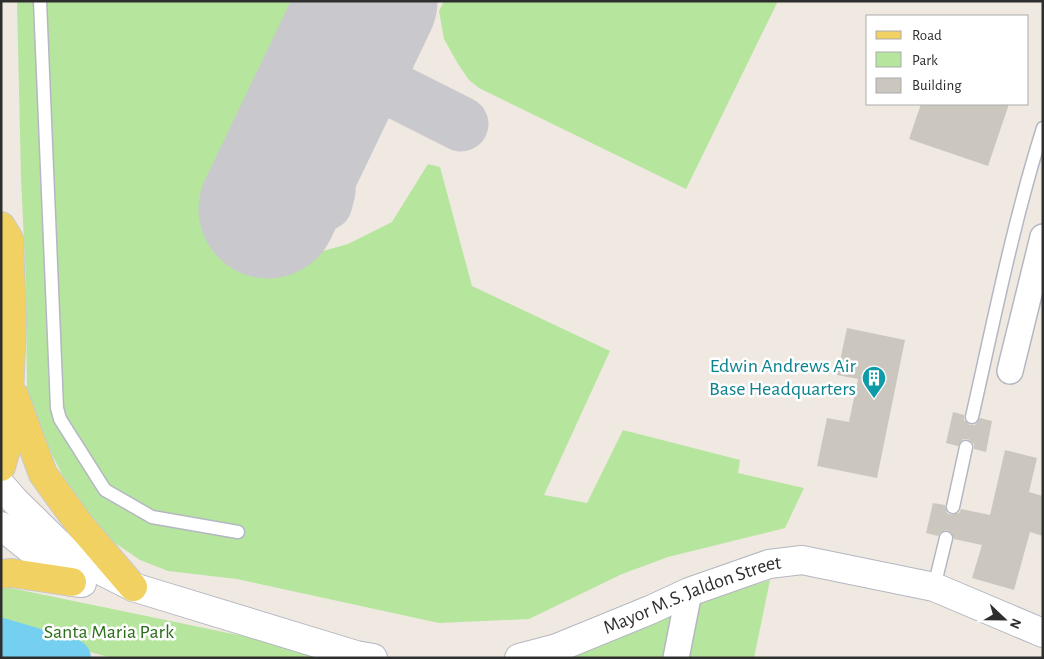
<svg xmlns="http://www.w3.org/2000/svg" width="1044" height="659" font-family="'Alegreya Sans',sans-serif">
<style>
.green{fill:#b6e59e}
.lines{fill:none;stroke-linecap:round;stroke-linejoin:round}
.river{stroke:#75cff0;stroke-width:38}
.taxiway{stroke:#c9c8cc;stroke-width:55}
.runway{stroke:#c9c8cc;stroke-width:139}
.building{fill:#cbc7bf}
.lane-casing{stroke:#b4b7c1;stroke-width:15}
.street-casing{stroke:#b4b7c1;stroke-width:28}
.secondary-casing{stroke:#b4b7c1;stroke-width:30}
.primary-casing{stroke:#c9c9c9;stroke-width:30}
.lane{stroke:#fff;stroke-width:12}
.street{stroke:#fff;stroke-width:25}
.secondary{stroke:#fff;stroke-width:28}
.primary{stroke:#f2d163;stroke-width:28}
.labels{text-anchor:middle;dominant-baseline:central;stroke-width:5;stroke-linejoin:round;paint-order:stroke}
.culture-label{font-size:20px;fill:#0d838f;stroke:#fff;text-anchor:end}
.street-label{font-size:20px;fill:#2e2e2e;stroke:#fff}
.park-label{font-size:20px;fill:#2c6e1b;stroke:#fff}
</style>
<rect width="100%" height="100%" fill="#efe9e1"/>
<path class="green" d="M 17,1 L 301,1 L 210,191 L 323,251 L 348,244 L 392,222 L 428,164 L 440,167 L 472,286 L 610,351 L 544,495 L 587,503 L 623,430 L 740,460 L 738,473 L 804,488 L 785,528 L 668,557 L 622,574 L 529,619 L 439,623 L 237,579 L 168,571 L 140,560 L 115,543 L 92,523 L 75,500 L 27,405 L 26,284 L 21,178 Z
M 444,1 L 778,1 L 686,189 L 479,88 L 469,80 L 458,64 L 444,39 L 439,11 Z
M 770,580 L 754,658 L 682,658 L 692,605 Z
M 1,588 L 11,588 L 349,658 L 112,658 L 1,628 Z
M 680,606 L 669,658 L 566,658 Z"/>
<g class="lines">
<path class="river" d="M 1,637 L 72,658"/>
<path class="taxiway" d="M 338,62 L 461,124
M 320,101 L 263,136 L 258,157 L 267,179 L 277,190 L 306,205 L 316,207 L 325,203 L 328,191 L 332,76"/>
<path class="runway" d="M 268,209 L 368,1"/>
</g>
<path class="building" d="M 921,104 L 1009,104 L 988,166 L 909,139 Z
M 847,328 L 905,340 L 877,478 L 817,466 L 827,418 L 849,422 L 858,379 L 837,375 Z
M 953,412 L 964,415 L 964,420 L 970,425 L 975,425 L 980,418 L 992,421 L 986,452 L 974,449 L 974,444 L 968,439 L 963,439 L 958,446 L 946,443 Z
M 1005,450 L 1037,458 L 1029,492 L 1043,496 L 1043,536 L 1030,532 L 1014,590 L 972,578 L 982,545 L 954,539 L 952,533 L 947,530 L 941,532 L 938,536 L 926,533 L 933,503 L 945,505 L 947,513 L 952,515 L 959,513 L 961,509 L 990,515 Z"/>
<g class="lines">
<defs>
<path id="lane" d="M 40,1 L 57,408 L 60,419 L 105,490 L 152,517 L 238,532
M 972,417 C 994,320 1013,223 1043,128
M 953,507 L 966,447
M 934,587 L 946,538"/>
<path id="street" d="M 1010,371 L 1043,237
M 676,658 L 689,592"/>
<g id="secondary">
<path d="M 1,485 L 14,500 L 70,555 L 133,587 L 356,655 L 373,658"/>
<path d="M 1,526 L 72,582 L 82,583"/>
<path id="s1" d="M 519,658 L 557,648 L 650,610 L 689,592 L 769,564 L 802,560 L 934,587 L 1043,633"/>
</g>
<path id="primary" d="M 1,226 L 9,239 L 12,322 L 7,446 L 1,467
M 14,395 L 43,474 L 80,525 L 133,587
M 1,574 L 12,573 L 72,582"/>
</defs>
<use href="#lane" class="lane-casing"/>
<use href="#street" class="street-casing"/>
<use href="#secondary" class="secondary-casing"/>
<use href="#primary" class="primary-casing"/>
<use href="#lane" class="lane"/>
<use href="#street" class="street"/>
<use href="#secondary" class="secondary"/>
<use href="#primary" class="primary"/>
</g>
<defs>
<symbol id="building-pin" viewBox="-11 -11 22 30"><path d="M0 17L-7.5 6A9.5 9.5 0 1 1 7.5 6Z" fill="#0f9aa8" stroke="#fff"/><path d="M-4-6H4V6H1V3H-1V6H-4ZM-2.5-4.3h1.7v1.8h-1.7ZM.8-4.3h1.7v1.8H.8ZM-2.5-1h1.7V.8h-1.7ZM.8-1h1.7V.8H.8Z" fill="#fff"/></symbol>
</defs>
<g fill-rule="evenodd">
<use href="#building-pin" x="860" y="364" width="28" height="38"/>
</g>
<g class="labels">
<g class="culture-label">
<text x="856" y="366">Edwin Andrews Air<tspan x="856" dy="23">Base Headquarters</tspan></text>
</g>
<g class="street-label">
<text stroke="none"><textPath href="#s1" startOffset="185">Mayor M.S. Jaldon Street</textPath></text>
</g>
<g class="park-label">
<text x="109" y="632">Santa Maria Park</text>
</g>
</g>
<rect width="1044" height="659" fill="none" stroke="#2e2e2e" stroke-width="5"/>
<rect x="866" y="15" width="162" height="90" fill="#ffffff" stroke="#ababab"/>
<rect x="876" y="31" width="25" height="8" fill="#f2d163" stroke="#ababab"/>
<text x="912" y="40" font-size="15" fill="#2e2e2e">Road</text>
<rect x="876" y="52" width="25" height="15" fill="#b6e59e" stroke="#ababab"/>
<text x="912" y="65" font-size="15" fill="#2e2e2e">Park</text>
<rect x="876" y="78" width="25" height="15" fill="#cbc7bf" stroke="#ababab"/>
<text x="912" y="90" font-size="15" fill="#2e2e2e">Building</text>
<g transform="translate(1004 619) rotate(112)" stroke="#ffffff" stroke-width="4" paint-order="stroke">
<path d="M0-4L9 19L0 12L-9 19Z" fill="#2e2e2e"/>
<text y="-8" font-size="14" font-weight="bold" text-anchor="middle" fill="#2e2e2e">N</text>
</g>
</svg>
